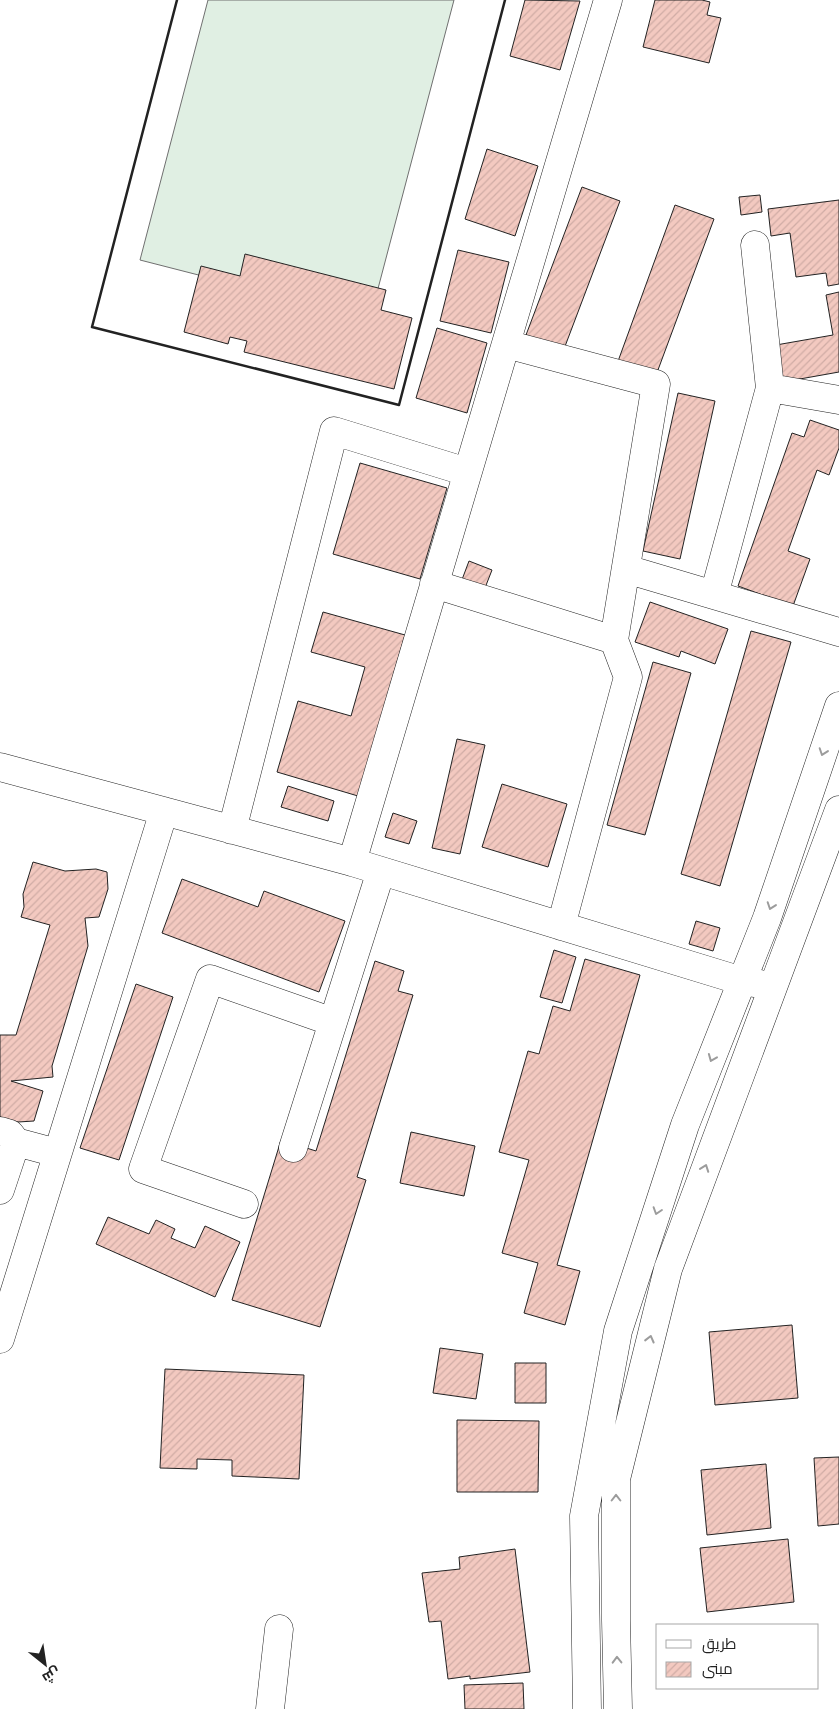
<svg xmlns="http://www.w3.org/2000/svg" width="839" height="1709" font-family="'PT Sans',Cairo,sans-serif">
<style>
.pitch{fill:#e0efe3;stroke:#6f6f6f}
.building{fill:url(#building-hatch);stroke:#222}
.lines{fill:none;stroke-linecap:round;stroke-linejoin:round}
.minor-casing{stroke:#222;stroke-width:29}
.major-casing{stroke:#222;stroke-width:29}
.minor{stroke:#fff;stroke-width:28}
.major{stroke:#fff;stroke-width:28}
.wall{stroke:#222;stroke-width:2.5}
.oneway{stroke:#9c9c9c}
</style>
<defs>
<pattern id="building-hatch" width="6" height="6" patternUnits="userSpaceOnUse" patternTransform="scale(1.25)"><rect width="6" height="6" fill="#f3c9c0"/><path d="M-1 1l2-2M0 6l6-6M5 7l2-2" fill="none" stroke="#d0aca5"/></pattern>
</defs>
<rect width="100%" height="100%" fill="#fff"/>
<path class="pitch" d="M 208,0 L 454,0 L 370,319 L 140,260 Z"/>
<path class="building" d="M 525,0 L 580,1 L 560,70 L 510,56 Z
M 655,0 L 702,0 L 710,2 L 707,15 L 721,18 L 709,63 L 643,47 Z
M 487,149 L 538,166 L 515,236 L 465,219 Z
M 582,187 L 620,201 L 564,349 L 526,335 Z
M 760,195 L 762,212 L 741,215 L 739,197 Z
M 839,200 L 839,284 L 828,286 L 826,273 L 796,277 L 790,233 L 771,236 L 768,209 Z
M 675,205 L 714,219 L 655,378 L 617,364 Z
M 458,250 L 509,262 L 491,333 L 440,321 Z
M 245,254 L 386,290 L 381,310 L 412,318 L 394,389 L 244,352 L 247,341 L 230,337 L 228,344 L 184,332 L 201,266 L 240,276 Z
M 839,292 L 839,372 L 783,382 L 776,345 L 833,335 L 826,295 Z
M 437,328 L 487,343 L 467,413 L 416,398 Z
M 678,393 L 715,401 L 680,559 L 643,551 Z
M 810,420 L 839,430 L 839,448 L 829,475 L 817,470 L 788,551 L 810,559 L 793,606 L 738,586 L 792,433 L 804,437 Z
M 360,463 L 447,488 L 420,579 L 333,554 Z
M 469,561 L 492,570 L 483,593 L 460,585 Z
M 650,602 L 728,629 L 715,664 L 681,651 L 679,657 L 635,642 Z
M 323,612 L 405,635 L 358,796 L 277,772 L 298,701 L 351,716 L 365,667 L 311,652 Z
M 751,631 L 791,642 L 720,886 L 681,874 Z
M 653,662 L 691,673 L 645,835 L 607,825 Z
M 457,739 L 485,745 L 460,854 L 432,848 Z
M 502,784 L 567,804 L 548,867 L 482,847 Z
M 288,786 L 334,801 L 328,821 L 281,807 Z
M 393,813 L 417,821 L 409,844 L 385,837 Z
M 33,862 L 65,871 L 96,869 L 107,872 L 108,889 L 99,917 L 85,918 L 88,946 L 52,1066 L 53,1077 L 11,1081 L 43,1091 L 34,1121 L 18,1122 L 0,1117 L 0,1035 L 16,1035 L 50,925 L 21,917 L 24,907 L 23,894 Z
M 182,879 L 258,907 L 264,891 L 345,921 L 319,992 L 162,933 Z
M 696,921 L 720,928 L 713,951 L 689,944 Z
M 554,950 L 576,957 L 562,1003 L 540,997 Z
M 585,959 L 640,975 L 557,1265 L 580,1271 L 565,1325 L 524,1313 L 538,1263 L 502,1253 L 529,1160 L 499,1152 L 528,1051 L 539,1054 L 553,1006 L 570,1011 Z
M 375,961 L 404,971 L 398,991 L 413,995 L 357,1177 L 366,1180 L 320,1327 L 232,1300 L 281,1140 L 316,1151 Z
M 136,984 L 173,997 L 119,1160 L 80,1148 Z
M 411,1132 L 475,1146 L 464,1196 L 400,1183 Z
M 108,1217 L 149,1234 L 156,1220 L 175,1229 L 171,1238 L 195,1248 L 205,1226 L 240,1242 L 215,1297 L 96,1244 Z
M 792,1325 L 798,1398 L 715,1405 L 709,1332 Z
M 440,1348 L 483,1354 L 476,1399 L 433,1393 Z
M 515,1363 L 546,1363 L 546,1403 L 515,1403 Z
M 165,1369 L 304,1375 L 299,1479 L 232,1476 L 232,1460 L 197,1459 L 197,1469 L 160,1468 Z
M 457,1420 L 539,1421 L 538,1492 L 457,1492 Z
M 839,1457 L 839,1524 L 818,1526 L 814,1458 Z
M 766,1464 L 771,1528 L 707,1535 L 701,1470 Z
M 788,1539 L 794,1602 L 707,1612 L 700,1548 Z
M 515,1549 L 530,1672 L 470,1679 L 470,1676 L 448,1679 L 441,1621 L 429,1622 L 422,1573 L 460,1569 L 459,1557 Z
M 523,1683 L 524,1709 L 465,1709 L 464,1685 Z"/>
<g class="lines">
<defs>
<path id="minor" d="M 506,344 L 656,384 L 614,640
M 770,388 L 839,400
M 626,569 L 839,632
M 434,584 L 614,640 L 628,677 L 561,926
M 714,595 L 770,388 L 755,245
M 0,767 L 352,862 L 742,981 L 772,986
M 232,830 L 334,431 L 467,472
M 352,862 L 608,0
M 0,1131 L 10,1134 L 16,1142 L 57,1153
M 293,1148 L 381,871
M 0,1190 L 16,1142
M 244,1204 L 143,1169 L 210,979 L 333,1022
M 0,1339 L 164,811
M 270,1709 L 279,1629"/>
<path id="major" d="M 587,1709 L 584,1516 L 618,1331 L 685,1125 L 767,918 L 839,706
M 618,1709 L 616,1620 L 616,1479 L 668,1269 L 839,810"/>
</defs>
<use href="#minor" class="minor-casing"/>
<use href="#major" class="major-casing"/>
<use href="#minor" class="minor"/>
<use href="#major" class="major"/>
<path class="wall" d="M 177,0 L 92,327 L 399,405 L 505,0"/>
</g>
<defs><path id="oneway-chevron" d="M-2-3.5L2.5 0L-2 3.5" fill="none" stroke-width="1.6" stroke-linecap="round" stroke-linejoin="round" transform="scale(1.25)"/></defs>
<g class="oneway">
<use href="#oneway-chevron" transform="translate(823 752) rotate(109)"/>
<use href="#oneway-chevron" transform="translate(771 906) rotate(109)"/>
<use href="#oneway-chevron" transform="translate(712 1058) rotate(112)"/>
<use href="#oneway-chevron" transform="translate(705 1168) rotate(-70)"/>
<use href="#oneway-chevron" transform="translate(657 1211) rotate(108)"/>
<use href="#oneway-chevron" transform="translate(650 1339) rotate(-76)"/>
<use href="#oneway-chevron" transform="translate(616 1498) rotate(-90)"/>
<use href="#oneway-chevron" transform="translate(617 1660) rotate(-91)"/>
</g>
<rect x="656" y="1624" width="162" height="65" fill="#ffffff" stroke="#a7a7a7"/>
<rect x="666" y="1640" width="25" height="8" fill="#ffffff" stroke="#a7a7a7"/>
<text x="702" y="1649" font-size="15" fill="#222222">طريق</text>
<rect x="666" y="1662" width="25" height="15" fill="url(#building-hatch)" stroke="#a7a7a7"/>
<text x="702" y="1674" font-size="15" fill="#222222">مبنى</text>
<g transform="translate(45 1664) rotate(150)" stroke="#ffffff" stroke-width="4" paint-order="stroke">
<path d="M0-4L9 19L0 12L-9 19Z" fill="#222222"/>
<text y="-8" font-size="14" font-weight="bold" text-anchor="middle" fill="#222222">ش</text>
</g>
</svg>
